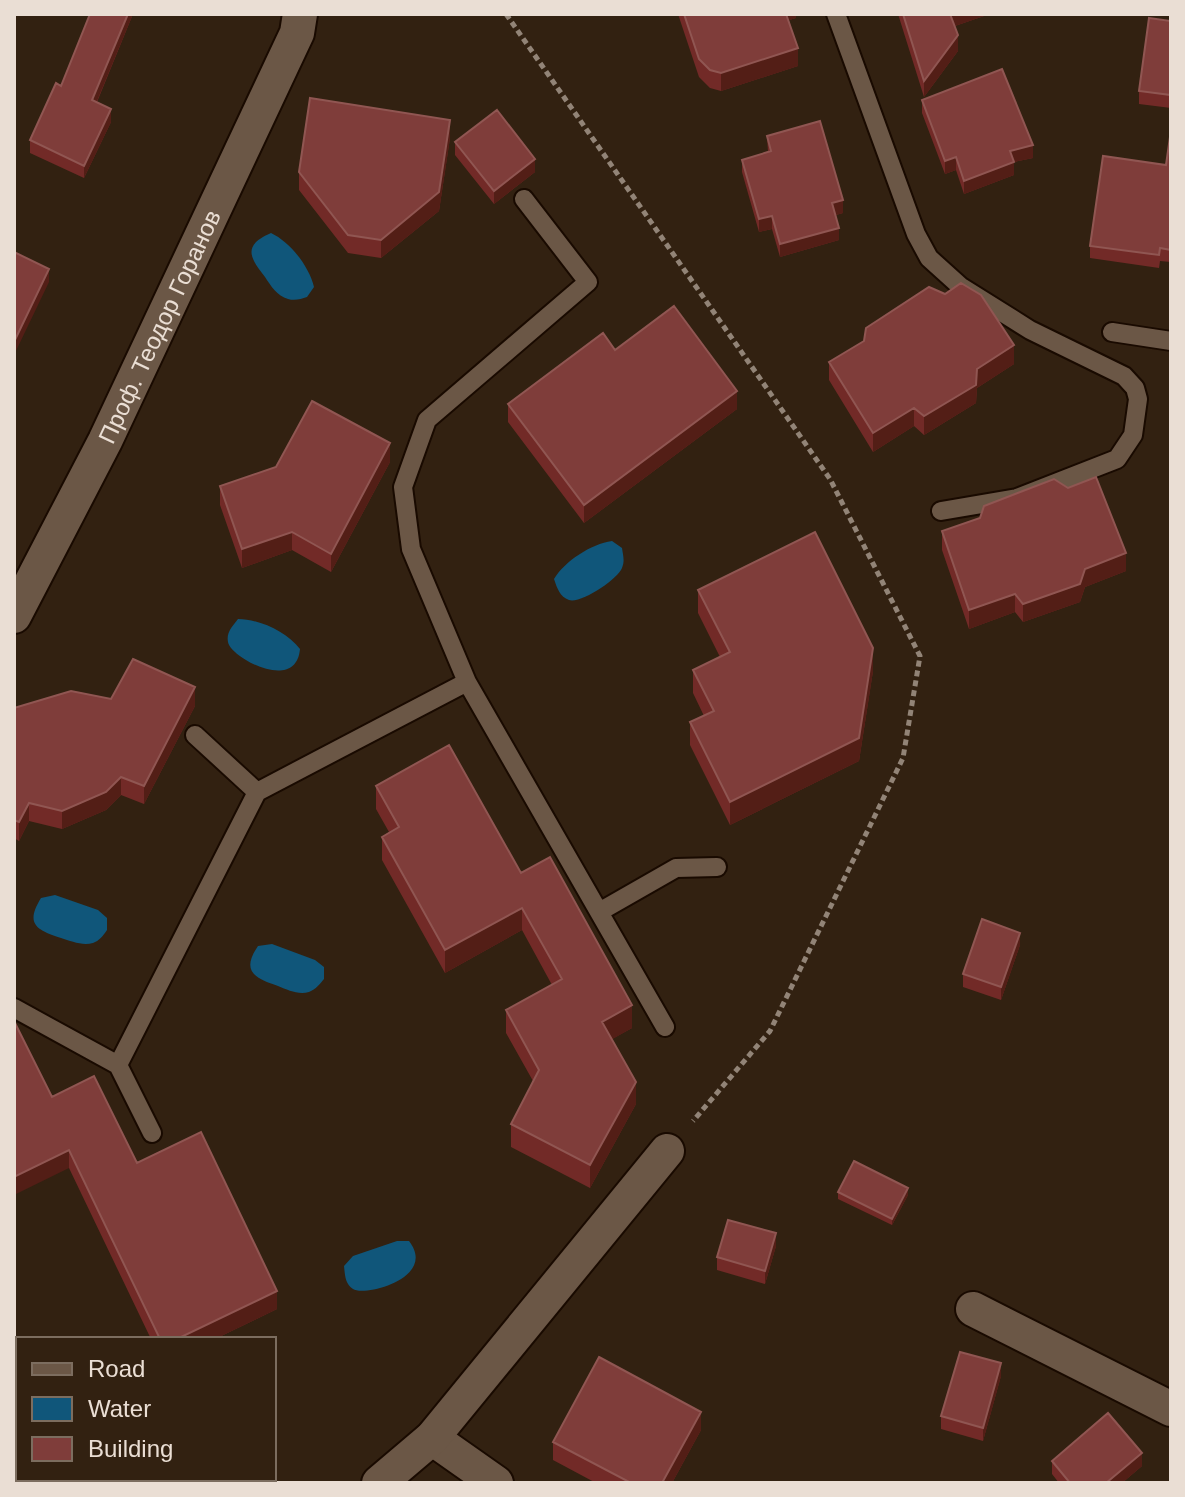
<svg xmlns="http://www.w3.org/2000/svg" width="1185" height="1497" font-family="Arial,sans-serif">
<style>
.water{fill:#10567a}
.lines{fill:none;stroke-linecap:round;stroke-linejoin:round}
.lane-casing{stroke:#190a00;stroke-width:22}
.street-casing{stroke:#190a00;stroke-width:38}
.path{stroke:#928477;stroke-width:5;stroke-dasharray:6 4;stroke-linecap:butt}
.lane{stroke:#6b5746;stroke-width:18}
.street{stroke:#6b5746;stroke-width:34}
.wall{fill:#722a27}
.shaded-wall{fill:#531e16}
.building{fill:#7f3d3a;stroke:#905652;stroke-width:2}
.labels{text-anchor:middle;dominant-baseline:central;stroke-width:8;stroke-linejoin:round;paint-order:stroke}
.street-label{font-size:24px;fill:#eaded4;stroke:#322111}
</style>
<rect width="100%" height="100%" fill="#322111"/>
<path class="water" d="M 271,233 C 290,242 309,266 314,287 L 307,297 C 301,299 295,301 288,299 C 277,296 271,286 265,277 C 249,257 243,245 271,233 Z
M 612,541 L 622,548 C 623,555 625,561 622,568 C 618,579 581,604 569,600 C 560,597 557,588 554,579 C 565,561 591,544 612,541 Z
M 238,619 C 259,619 287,632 300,649 C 296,694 230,657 228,642 C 226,632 233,626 238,619 Z
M 55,895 L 98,910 L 107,918 L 107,930 C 103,936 99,941 93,943 C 82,946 71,941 61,938 C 36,930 25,924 41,898 Z
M 272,944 L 315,960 L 324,967 L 324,979 C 320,984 316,989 309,992 C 298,995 288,990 278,986 C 254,978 241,971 258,946 Z
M 397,1241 L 409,1241 C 438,1278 364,1297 353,1289 C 345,1284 345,1275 344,1266 L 353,1256 Z"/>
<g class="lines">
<defs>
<path id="lane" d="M 836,14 L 916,234 L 929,258 L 960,286 L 1030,330 L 1124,376 L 1135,388 L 1138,399 L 1133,435 L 1117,459 L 1017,498 L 941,511
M 524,199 L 588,282 L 427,420 L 403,487 L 411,549 L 467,682 L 665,1027
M 1112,332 L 1171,341
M 195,735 L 257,792
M 599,912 L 676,868 L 717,867
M 14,1008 L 118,1065 L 257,792 L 467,682
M 118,1065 L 152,1133"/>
<g id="street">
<path id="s1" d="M 14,616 L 105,441 L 297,33 L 300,14"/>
<path d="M 973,1309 L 1171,1409"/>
<path d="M 432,1438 L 496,1483"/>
<path d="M 379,1483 L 432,1438 L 667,1151"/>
</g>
</defs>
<use href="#lane" class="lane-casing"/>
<use href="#street" class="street-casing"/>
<path class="path" d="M 506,14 L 830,479 L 920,656 L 903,758 L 770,1031 L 693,1121"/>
<use href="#lane" class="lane"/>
<use href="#street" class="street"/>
</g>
<path class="wall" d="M 90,14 L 133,14 L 97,102 L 111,122 L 84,178 L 30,153 L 30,140 L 61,86 Z
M 678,14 L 796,14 L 796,18 L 789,20 L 798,66 L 721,91 L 710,88 L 699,77 Z
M 898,14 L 986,14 L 984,16 L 955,26 L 958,51 L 924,97 Z
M 1171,21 L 1171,108 L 1139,104 L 1139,91 Z
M 922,100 L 1033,158 L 1014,162 L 1014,175 L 964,194 L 956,170 L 945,174 L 922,113 Z
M 1171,130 L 1171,262 L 1160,261 L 1159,268 L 1090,258 L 1090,246 L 1166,165 Z
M 767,136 L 843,213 L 836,215 L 839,240 L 780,257 L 772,229 L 759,232 L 742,172 L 742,160 L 768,152 Z
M 450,138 L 439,211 L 381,258 L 348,253 L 299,190 L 299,172 Z
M 455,142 L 535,172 L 494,204 L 455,155 Z
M 615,350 L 737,409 L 584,523 L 508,422 L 508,404 Z
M 829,362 L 1014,364 L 977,388 L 976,403 L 924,435 L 914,426 L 873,452 L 829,380 Z
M 390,462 L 331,572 L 292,550 L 242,568 L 220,505 L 220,486 Z
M 942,531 L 1126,571 L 1085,587 L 1080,602 L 1023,622 L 1015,612 L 969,629 L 942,550 Z
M 698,590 L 873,671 L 859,761 L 730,825 L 690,745 L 690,722 L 704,716 L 693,693 L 693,670 L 720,657 L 698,613 Z
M 111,699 L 195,706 L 144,804 L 121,795 L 106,810 L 62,829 L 29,821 L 19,841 L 14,838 L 14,708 Z
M 376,786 L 521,873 L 632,1028 L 612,1039 L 636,1104 L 590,1188 L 511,1147 L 511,1124 L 533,1081 L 506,1033 L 506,1010 L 552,985 L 522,930 L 445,973 L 382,860 L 382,837 L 389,832 L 376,809 Z
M 1020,945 L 1001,1000 L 963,987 L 963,974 Z
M 52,1097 L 137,1163 L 277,1309 L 215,1339 L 151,1339 L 69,1168 Z
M 838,1192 L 908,1195 L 892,1225 L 838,1199 Z
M 776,1246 L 765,1284 L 717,1270 L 717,1257 Z
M 1001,1376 L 983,1441 L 941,1429 L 941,1416 Z
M 701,1430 L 672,1483 L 596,1483 L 553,1460 L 553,1442 Z
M 1052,1461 L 1142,1466 L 1122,1483 L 1059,1483 L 1052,1474 Z"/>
<path class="shaded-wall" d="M 128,14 L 133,14 L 92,113 L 92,100 Z
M 783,14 L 796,14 L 796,18 L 783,22 Z
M 949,14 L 986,14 L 984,16 L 949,28 Z
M 958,35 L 958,51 L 924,97 L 924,81 Z
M 798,48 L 798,66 L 721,91 L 721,73 Z
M 111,109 L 111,122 L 84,178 L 84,166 Z
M 450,120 L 450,138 L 439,211 L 381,258 L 381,240 Z
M 1033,145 L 1033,158 L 1014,162 L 1014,175 L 964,194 L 964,181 L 1010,151 Z
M 956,157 L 956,170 L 945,174 L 945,161 Z
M 535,159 L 535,172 L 494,204 L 494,191 Z
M 843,200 L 843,213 L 832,216 L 832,203 Z
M 772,216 L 772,229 L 759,232 L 759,219 Z
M 839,228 L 839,240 L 780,257 L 780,244 Z
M 49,269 L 49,282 L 14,355 L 14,342 Z
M 1014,345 L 1014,364 L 977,388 L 976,403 L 924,435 L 924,416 L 977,369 Z
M 737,391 L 737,409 L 584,523 L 584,505 Z
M 914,408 L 914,426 L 873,452 L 873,433 Z
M 390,443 L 390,462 L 331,572 L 331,554 Z
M 292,532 L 292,550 L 242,568 L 242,549 Z
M 1126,553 L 1126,571 L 1085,587 L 1080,602 L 1023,622 L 1023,604 L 1085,569 Z
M 1015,594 L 1015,612 L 969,629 L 969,610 Z
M 873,648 L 873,671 L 859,761 L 730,825 L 730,802 Z
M 195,687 L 195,706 L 144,804 L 144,786 Z
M 121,777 L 121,795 L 106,810 L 62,829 L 62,811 Z
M 29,803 L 29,821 L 19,841 L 19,822 Z
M 522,908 L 522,930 L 445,973 L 445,950 Z
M 1020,933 L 1020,945 L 1001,1000 L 1001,987 Z
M 632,1005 L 632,1028 L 602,1045 L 602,1022 Z
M 636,1082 L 636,1104 L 590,1188 L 590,1165 Z
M 69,1150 L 69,1168 L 14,1195 L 14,1177 Z
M 908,1188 L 908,1195 L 892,1225 L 892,1219 Z
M 776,1233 L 776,1246 L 765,1284 L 765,1271 Z
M 277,1291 L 277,1309 L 215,1339 L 177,1339 Z
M 1001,1363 L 1001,1376 L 983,1441 L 983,1428 Z
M 701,1412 L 701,1430 L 672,1483 L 662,1483 Z
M 1142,1453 L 1142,1466 L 1122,1483 L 1106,1483 Z"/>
<path class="building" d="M 90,14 L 128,14 L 92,100 L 111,109 L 84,166 L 30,140 L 56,83 L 61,86 Z
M 684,14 L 786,14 L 798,48 L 721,73 L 710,70 L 699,59 Z
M 903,14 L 950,14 L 958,35 L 924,81 Z
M 1149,18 L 1171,21 L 1171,95 L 1139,91 Z
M 1002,69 L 1033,145 L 1010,151 L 1014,162 L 964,181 L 956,157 L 945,161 L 922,100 Z
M 310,98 L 450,120 L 439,192 L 381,240 L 348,235 L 299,172 Z
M 497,110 L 535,159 L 494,191 L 455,142 Z
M 820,121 L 843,200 L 832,203 L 839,228 L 780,244 L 772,216 L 759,219 L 742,160 L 771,151 L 767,136 Z
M 1171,130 L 1171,250 L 1160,248 L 1159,255 L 1090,246 L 1103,156 L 1166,165 Z
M 14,252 L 49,269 L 14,342 Z
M 961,283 L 981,295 L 1014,345 L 977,369 L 976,385 L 924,416 L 914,408 L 873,433 L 829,362 L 864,341 L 866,328 L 929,287 L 945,294 Z
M 674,306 L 737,391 L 584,505 L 508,404 L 603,333 L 615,350 Z
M 312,401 L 390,443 L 331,554 L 292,532 L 242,549 L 220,486 L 276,467 Z
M 1096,477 L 1126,553 L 1085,569 L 1080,584 L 1023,604 L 1015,594 L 969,610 L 942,531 L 980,518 L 984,506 L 1054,479 L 1068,488 Z
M 815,532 L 873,648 L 859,738 L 730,802 L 690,722 L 714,711 L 693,670 L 730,652 L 698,590 Z
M 133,659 L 195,687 L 144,786 L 121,777 L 106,792 L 62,811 L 29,803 L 19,822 L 14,820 L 14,708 L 71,691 L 111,699 Z
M 449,745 L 521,873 L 550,857 L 632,1005 L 602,1022 L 636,1082 L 590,1165 L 511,1124 L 539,1070 L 506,1010 L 562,979 L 522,908 L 445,950 L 382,837 L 399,827 L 376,786 Z
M 982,919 L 1020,933 L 1001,987 L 963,974 Z
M 15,1023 L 52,1097 L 94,1076 L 137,1163 L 201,1132 L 277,1291 L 177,1339 L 160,1339 L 69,1150 L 14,1177 L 14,1024 Z
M 854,1161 L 908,1188 L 892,1219 L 838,1192 Z
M 728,1220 L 776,1233 L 765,1271 L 717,1257 Z
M 960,1352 L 1001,1363 L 983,1428 L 941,1416 Z
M 599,1357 L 701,1412 L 662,1483 L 631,1483 L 553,1442 Z
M 1108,1413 L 1142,1453 L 1106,1483 L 1070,1483 L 1052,1461 Z"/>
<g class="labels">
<g class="street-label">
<text stroke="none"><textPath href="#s1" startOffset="324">Проф. Теодор Горанов</textPath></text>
</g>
</g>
<rect width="1185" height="1497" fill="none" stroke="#eaded4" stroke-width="32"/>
<rect x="16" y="1337" width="260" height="144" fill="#322111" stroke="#7c6d5f" stroke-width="2"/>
<rect x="32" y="1363" width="40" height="12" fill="#6b5746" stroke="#7c6d5f" stroke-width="2"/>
<text x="88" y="1377" font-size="24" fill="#eaded4">Road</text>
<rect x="32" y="1397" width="40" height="24" fill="#10567a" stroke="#7c6d5f" stroke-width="2"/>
<text x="88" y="1417" font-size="24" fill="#eaded4">Water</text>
<rect x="32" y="1437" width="40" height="24" fill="#7f3d3a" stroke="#7c6d5f" stroke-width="2"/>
<text x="88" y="1457" font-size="24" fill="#eaded4">Building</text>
</svg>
